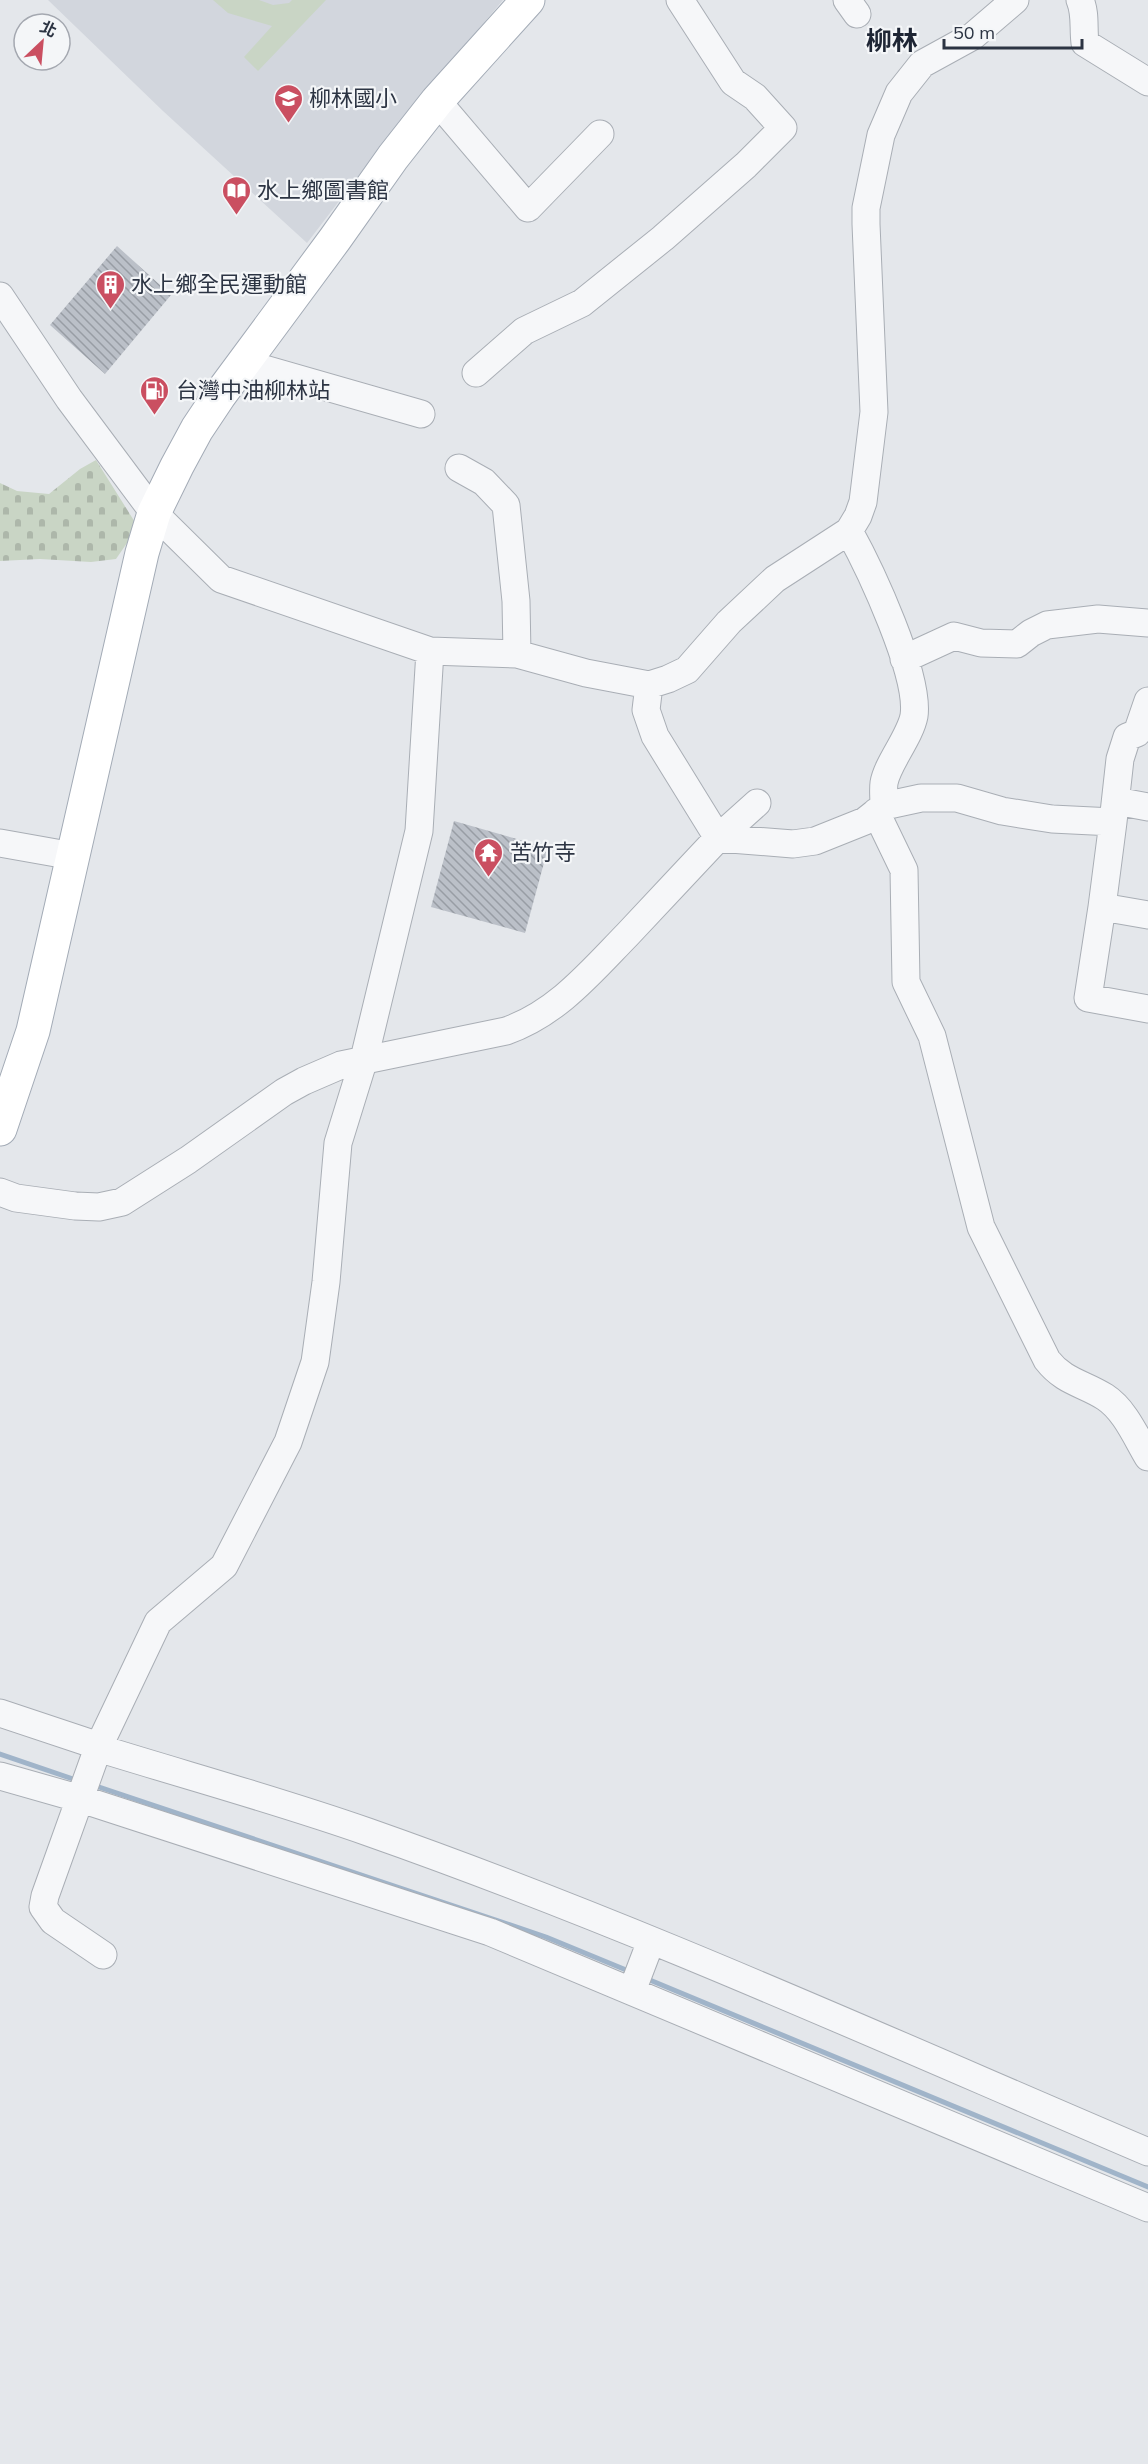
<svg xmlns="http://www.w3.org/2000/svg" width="1148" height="2464" font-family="Mulish,'Noto Sans TC',sans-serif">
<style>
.built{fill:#d2d6dd}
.cemetery{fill:url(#cemetery-stones)}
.park{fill:#c9d5c5}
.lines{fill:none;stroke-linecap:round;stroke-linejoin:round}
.stream{stroke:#a0b4c9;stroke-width:5}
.building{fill:url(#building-back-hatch)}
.minor-casing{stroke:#a9aeb5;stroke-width:29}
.major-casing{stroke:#a3abb6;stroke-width:35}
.minor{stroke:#f6f7f9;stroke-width:27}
.major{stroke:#fff;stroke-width:33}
.labels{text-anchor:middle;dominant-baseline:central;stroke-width:4.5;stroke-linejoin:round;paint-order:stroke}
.poi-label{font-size:22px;fill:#2c3443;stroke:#f4f6f8;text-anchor:start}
.quarter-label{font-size:26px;font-weight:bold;fill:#1e2534;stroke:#f4f6f8}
</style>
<defs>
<pattern id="cemetery-stones" width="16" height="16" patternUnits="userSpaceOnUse" patternTransform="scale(1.5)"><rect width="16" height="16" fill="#c9d5c5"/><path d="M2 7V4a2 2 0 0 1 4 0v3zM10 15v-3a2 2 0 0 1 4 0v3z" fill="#adb7aa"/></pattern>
<pattern id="building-back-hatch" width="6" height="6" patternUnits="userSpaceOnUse" patternTransform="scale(1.5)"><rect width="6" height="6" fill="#bbc0c8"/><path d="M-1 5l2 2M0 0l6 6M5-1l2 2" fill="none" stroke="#989da4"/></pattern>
</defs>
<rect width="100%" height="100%" fill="#e4e7eb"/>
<path class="built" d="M 48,0 L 503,0 L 389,136 L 307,243 L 163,111 Z"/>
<path class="cemetery" d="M 96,460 L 138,527 L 116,559 L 91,562 L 40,559 L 0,561 L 0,483 L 17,491 L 49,494 L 80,469 Z"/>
<path class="park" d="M 213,0 L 259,0 L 273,5 L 289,3 L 292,0 L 326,0 L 258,71 L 244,57 L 272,26 L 228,13 Z"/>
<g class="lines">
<path class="stream" d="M 0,1754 L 79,1781
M 93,1785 L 546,1937 L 631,1972
M 645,1978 L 1148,2187"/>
</g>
<path class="building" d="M 117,246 L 171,295 L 105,374 L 50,325 Z
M 454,821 L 548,848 L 525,933 L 431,907 Z"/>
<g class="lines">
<defs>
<path id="minor" d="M 847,0 L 857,14
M 1080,0 C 1086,14 1083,28 1085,43 L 1148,82
M 437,101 L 528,208 L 600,134
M 0,296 L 69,399 L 154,513 L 221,579 L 430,651 L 517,654
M 243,363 L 421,414
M 476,373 L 524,331 L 582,303 L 663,238 L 746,165 L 783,128 L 755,97 L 733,82 L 680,0
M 459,468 L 484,482 L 506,505 L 516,601 L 517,654 L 586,673 L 649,685 L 668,679 L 687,670 L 729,622 L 775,579 L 849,531
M 904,659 L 954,636 L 981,643 L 1017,644 L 1031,633 L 1047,625 L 1098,619 L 1148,623
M 649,685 L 646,710 L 655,736 L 718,838 L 757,803
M 1116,801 L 1148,807
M 884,806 C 884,798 883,790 884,783 C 887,764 910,737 914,716 C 920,675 870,569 849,531 L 858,516 L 863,502 L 874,412 L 866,224 L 866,208 L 881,135 L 899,93 L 922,64 L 973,36 L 1015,0
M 876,812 L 904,870 L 906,982 L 932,1036 L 981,1227 L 1047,1360 C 1064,1382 1083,1383 1105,1397 C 1125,1410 1136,1437 1148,1457
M 1113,822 L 1102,907 L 1148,915
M 0,843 L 73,856
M 1102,907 L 1088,998 L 1148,1009
M 0,1192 L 16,1198 L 75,1206 L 99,1207 L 122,1202 L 188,1160 L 284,1092 L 304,1081 L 341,1065 L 506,1031 C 557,1013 590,973 627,935 C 657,903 688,870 718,838 L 793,844 L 815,841 L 865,821 L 884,806 L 921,798 L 957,798 L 1002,811 L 1052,819 L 1113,822 L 1120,759 L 1127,737 L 1137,733 L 1148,701
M 0,1713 L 93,1744 L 98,1748 C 188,1776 280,1801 368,1832 C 633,1925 890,2042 1148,2152
M 0,1776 L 81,1799 L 490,1932 L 1148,2208
M 103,1955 L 53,1921 L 43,1907 L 45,1896 L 98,1748 L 158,1622 L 224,1566 L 288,1442 L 315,1362 L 326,1282 L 338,1143 L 364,1059 L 419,831 L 430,651
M 632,1991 L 651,1941"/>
<path id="major" d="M 0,1129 L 33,1031 L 142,553 L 154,513 L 177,466 L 197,429 L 219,396 L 335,239 L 393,157 L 437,101 L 528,0"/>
</defs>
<use href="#minor" class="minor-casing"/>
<use href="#major" class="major-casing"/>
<use href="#minor" class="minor"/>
<use href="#major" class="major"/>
</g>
<defs>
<symbol id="school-pin" viewBox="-11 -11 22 30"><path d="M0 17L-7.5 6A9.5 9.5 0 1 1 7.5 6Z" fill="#ca4f61" stroke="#f4f6f8"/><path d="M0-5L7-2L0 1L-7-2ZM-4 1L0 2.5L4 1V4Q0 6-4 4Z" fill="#fff"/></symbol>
<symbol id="library-pin" viewBox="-11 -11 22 30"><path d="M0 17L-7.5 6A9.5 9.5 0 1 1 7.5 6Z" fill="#ca4f61" stroke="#f4f6f8"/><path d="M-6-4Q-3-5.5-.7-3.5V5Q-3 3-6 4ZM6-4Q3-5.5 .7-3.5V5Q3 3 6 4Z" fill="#fff"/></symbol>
<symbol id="building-pin" viewBox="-11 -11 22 30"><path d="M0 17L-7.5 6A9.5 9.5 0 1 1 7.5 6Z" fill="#ca4f61" stroke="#f4f6f8"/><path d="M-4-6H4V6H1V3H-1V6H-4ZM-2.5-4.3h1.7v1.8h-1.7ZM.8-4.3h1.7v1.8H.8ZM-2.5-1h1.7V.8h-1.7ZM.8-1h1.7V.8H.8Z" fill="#fff"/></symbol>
<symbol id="fuel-pin" viewBox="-11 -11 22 30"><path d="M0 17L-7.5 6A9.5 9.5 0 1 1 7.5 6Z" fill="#ca4f61" stroke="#f4f6f8"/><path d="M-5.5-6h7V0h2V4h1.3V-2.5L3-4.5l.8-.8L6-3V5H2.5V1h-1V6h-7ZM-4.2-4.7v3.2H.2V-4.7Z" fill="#fff"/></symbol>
<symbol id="temple-pin" viewBox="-11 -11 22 30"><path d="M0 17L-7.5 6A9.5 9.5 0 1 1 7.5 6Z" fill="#ca4f61" stroke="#f4f6f8"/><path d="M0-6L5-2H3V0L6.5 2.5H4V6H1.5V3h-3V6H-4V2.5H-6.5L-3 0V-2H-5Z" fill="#fff"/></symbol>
</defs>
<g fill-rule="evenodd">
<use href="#school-pin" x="272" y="82" width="33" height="45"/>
<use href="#library-pin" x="220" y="174" width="33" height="45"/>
<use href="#building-pin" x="94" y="268" width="33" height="45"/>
<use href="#fuel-pin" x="138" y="374" width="33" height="45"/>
<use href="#temple-pin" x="472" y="836" width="33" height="45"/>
</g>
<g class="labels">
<g class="poi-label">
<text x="309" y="98">柳林國小</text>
<text x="257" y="190">水上鄉圖書館</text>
<text x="131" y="284">水上鄉全民運動館</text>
<text x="176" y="390">台灣中油柳林站</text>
<text x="510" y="852">苦竹寺</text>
</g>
<g class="quarter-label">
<text x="892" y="40">柳林</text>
</g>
</g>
<g transform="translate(42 42) rotate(26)"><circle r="28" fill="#f4f6f8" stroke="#a4a8b0" stroke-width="1.5"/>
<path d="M0-4.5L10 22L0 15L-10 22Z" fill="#ca4f61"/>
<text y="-9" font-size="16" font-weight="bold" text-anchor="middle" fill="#2c3443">北</text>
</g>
<path d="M944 39v9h138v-9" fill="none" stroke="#2c3443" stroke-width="3"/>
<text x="953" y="39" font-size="18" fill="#2c3443" stroke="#f4f6f8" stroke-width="4.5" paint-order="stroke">50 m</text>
</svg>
